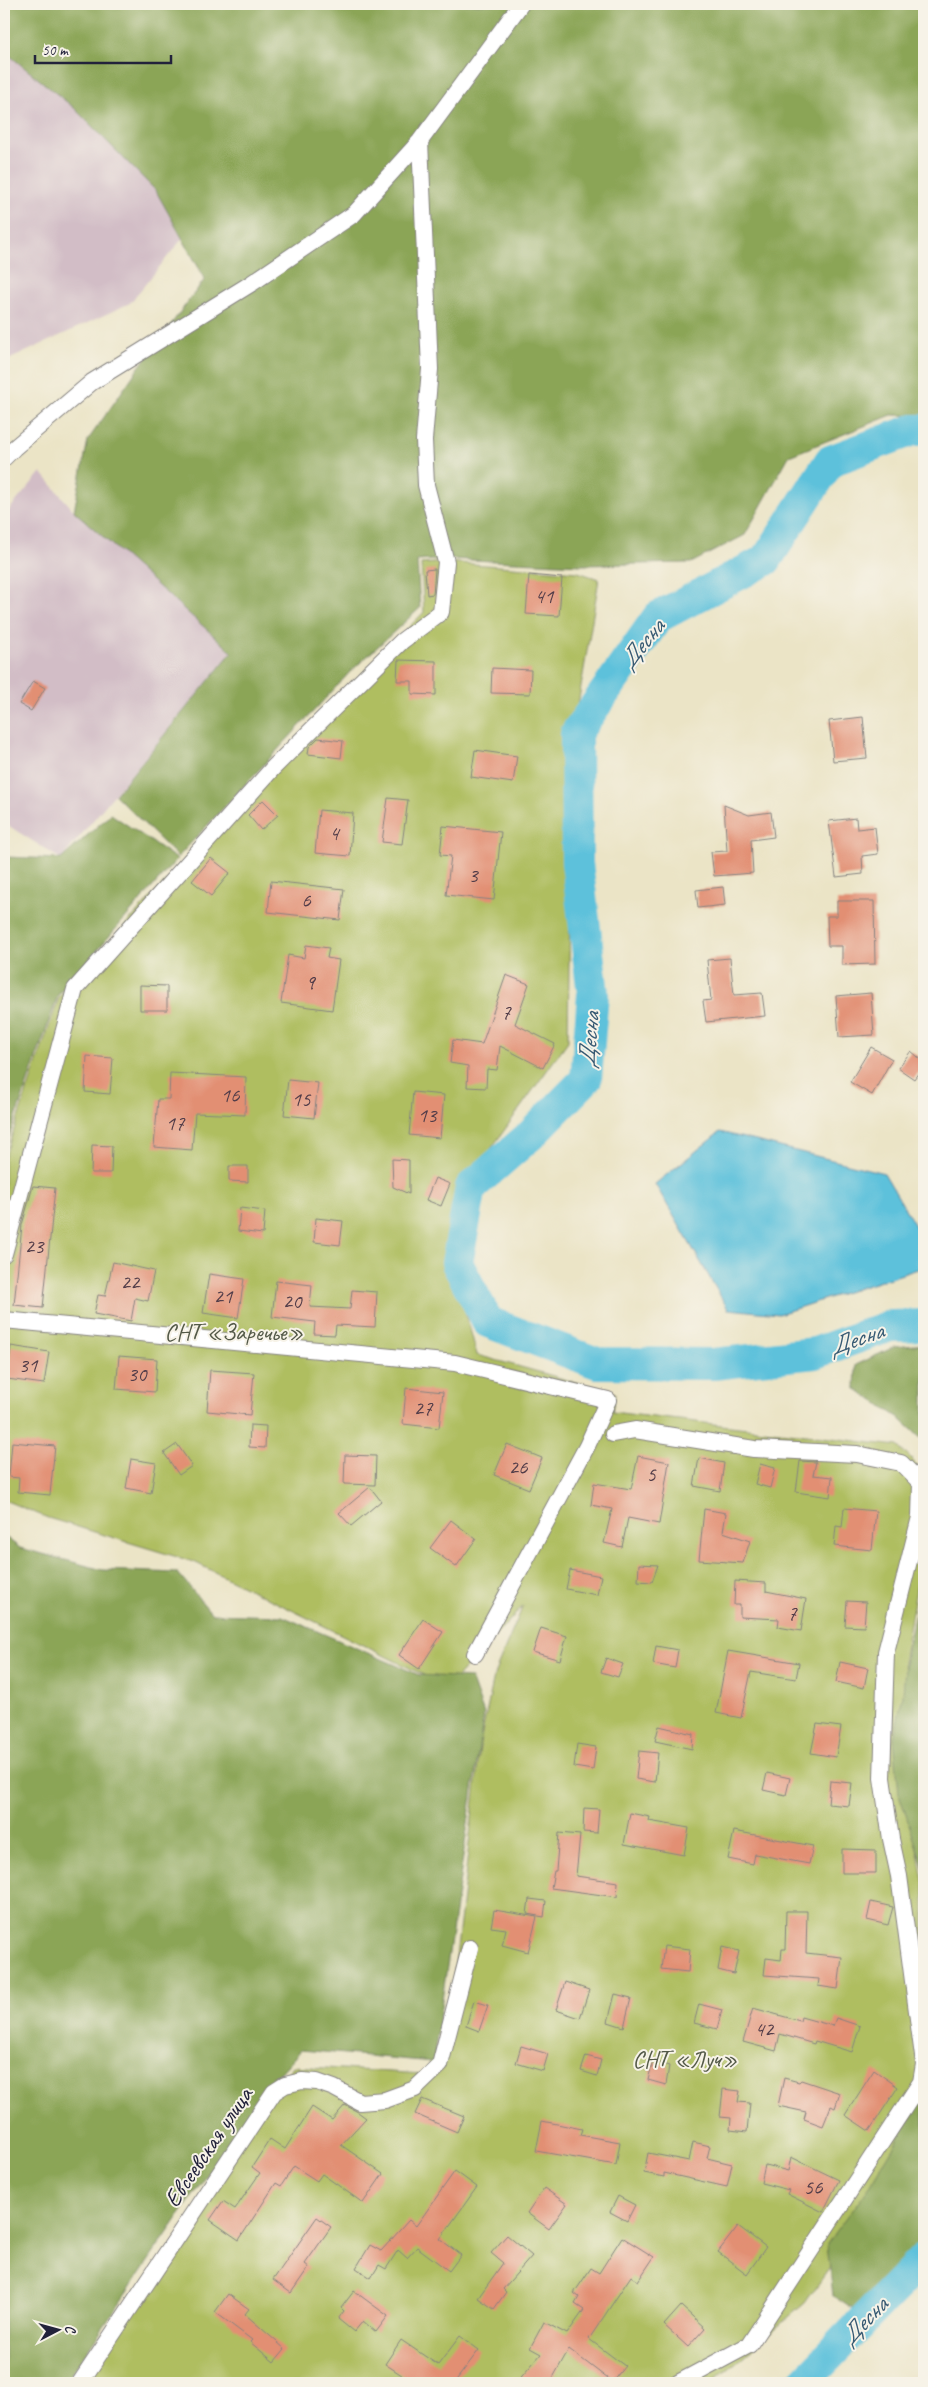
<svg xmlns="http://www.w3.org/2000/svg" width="928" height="2387" font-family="Caveat,sans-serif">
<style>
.industrial{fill:#d2bdc6}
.green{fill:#afbe61;stroke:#68704e}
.forest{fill:#8ba557;stroke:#566449}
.water{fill:#5dc1db;stroke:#40728b}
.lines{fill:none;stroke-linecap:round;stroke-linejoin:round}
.river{stroke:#5dc1db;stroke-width:32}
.building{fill:#e28f73}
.minor-casing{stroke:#868380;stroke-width:18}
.minor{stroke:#fff;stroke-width:16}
.labels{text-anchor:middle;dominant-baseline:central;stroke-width:4;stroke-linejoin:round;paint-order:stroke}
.number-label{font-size:21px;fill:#523d49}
.park-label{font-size:24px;fill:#535948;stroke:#f7f3e8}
.street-label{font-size:24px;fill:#22223b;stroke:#f7f3e8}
.water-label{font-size:25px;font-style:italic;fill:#375a73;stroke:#f7f3e8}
</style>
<rect width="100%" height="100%" fill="#f7f3e8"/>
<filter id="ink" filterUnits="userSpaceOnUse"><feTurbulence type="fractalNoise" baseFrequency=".02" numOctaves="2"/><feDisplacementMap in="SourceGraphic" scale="10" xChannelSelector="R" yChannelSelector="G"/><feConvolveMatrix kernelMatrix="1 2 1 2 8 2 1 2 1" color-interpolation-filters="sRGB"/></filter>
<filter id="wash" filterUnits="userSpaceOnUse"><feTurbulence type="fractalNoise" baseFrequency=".0096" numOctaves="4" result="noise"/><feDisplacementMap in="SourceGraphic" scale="20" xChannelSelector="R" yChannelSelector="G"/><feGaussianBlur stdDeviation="1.12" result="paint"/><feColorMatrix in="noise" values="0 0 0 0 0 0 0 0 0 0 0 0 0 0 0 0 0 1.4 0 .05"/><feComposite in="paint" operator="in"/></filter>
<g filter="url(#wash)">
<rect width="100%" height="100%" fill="#ebe4c6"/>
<path class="industrial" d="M 4,51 L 73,107 L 156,191 L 182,239 L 130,303 L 4,362 Z
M 41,472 L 74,511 L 232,652 L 61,859 L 4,823 L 4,516 Z"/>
<path class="green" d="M 446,562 L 578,572 L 599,579 L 572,741 L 568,1041 L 466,1184 L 452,1262 L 477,1355 L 615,1393 L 612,1412 L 898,1446 L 924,1472 L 924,1545 L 904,1657 L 909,1806 L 924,1885 L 924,2133 L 805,2303 L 712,2383 L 82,2383 L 293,2066 L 423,2074 L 448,2028 L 481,1738 L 495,1672 L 523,1606 L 448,1687 L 194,1562 L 48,1518 L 4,1500 L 4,1159 L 59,997 L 304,732 L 424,612 L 421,564 Z"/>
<path class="forest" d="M 4,4 L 924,4 L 924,416 L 892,415 L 789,456 L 745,535 L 691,563 L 582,565 L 448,559 L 417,561 L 420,608 L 350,672 L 178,857 L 115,795 L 232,652 L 74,511 L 88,440 L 144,360 L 205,279 L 156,191 L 73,107 L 4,51 Z
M 111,814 L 177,859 L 58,995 L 4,1151 L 4,857 L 61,859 Z
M 924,1344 L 924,1441 L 898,1417 L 855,1388 L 856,1365 L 894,1347 Z
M 4,1536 L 20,1548 L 103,1570 L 178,1573 L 212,1614 L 282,1616 L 419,1675 L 471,1678 L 484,1714 L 433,2062 L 301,2050 L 266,2089 L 65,2383 L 4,2383 Z
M 924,1593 L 924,1869 L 899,1794 L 894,1738 L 903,1695 L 906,1652 L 916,1610 Z
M 924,2096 L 924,2272 L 886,2314 L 854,2310 L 833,2296 L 827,2244 L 871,2184 Z"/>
<path class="water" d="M 720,1132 L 884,1173 L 924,1241 L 924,1267 L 779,1314 L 728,1309 L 655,1184 Z"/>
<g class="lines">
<path class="river" d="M 924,430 L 913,430 L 830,461 L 766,560 L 658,617 L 576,733 L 577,863 L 593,994 L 586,1079 L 532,1134 L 471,1187 L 457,1263 L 488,1322 L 597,1363 L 713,1364 L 815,1353 L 890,1326 L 924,1325
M 803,2383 L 924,2258"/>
</g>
<g id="blocks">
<path class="building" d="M 435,569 L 433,594 L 427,595 L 425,570 Z
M 529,575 L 562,578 L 559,616 L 526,614 Z
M 398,660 L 436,661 L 436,695 L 412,694 L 412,681 L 397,681 Z
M 492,668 L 531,670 L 530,694 L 491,693 Z
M 33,681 L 45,688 L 31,711 L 19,704 Z
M 863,717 L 867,758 L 833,761 L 829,721 Z
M 318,738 L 343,741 L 341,758 L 308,754 L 309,747 Z
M 475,750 L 517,756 L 513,783 L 471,777 Z
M 388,798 L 408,800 L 402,844 L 382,842 Z
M 263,800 L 278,815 L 261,830 L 248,815 Z
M 724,805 L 749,815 L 771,812 L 774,837 L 751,840 L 753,873 L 714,876 L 711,852 L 727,851 Z
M 319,810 L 353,813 L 350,856 L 315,853 Z
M 856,818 L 857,829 L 875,827 L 878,854 L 862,856 L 863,874 L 836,877 L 829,821 Z
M 443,826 L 501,832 L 494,900 L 446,895 L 451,856 L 440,855 Z
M 211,858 L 230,873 L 211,896 L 192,881 Z
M 271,881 L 344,889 L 340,920 L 268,912 Z
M 723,887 L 725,905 L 698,908 L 696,890 Z
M 837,901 L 874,901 L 875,964 L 842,965 L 842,946 L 828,946 L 827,916 L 837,916 Z
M 306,945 L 329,948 L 327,958 L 339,960 L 332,1010 L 281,1003 L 288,955 L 304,958 Z
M 730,958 L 734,995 L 762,993 L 765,1016 L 706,1022 L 703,1001 L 711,1000 L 707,960 Z
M 506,975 L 529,984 L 515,1024 L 555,1044 L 543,1068 L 500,1046 L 497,1070 L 487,1069 L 486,1088 L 467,1087 L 468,1066 L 450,1063 L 453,1040 L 482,1044 Z
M 140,985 L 167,986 L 167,1010 L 140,1010 Z
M 871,993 L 874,1035 L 839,1037 L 836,996 Z
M 871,1047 L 892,1059 L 872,1095 L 850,1082 Z
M 911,1051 L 924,1062 L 924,1065 L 914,1079 L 898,1068 Z
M 87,1056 L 113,1058 L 110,1094 L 85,1092 Z
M 170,1073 L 246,1077 L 245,1115 L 195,1113 L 192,1150 L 154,1147 L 158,1099 L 169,1099 Z
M 288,1080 L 318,1083 L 314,1118 L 284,1115 Z
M 413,1092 L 444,1095 L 440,1138 L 409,1135 Z
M 92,1145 L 112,1146 L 111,1173 L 91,1173 Z
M 392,1159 L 409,1160 L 409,1194 L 393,1187 Z
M 229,1166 L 248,1166 L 248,1182 L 229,1181 Z
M 435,1178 L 450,1184 L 441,1206 L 426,1200 Z
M 33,1186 L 55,1188 L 43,1308 L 14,1305 L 22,1225 Z
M 240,1208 L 265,1211 L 263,1234 L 238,1231 Z
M 316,1218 L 343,1221 L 340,1245 L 314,1242 Z
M 113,1262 L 154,1271 L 148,1301 L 135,1298 L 131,1321 L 94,1314 L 98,1295 L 105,1296 Z
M 209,1274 L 244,1279 L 238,1318 L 203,1313 Z
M 276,1281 L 312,1285 L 310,1307 L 350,1309 L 352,1290 L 377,1292 L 375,1327 L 336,1325 L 335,1335 L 314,1334 L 315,1322 L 272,1317 Z
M 11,1346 L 49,1352 L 44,1384 L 7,1379 Z
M 119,1356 L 157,1359 L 155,1392 L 116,1389 Z
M 210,1370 L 254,1373 L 250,1415 L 207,1411 Z
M 406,1388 L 443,1392 L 439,1428 L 403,1424 Z
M 250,1425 L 266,1426 L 265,1448 L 249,1447 Z
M 12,1442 L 55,1446 L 50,1495 L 18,1492 L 19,1478 L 9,1477 Z
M 177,1444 L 192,1466 L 179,1475 L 164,1453 Z
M 507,1444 L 542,1458 L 529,1489 L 494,1475 Z
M 345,1455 L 376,1456 L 375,1485 L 344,1484 Z
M 638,1456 L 669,1462 L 659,1524 L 628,1518 L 622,1547 L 604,1543 L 612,1509 L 591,1505 L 594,1483 L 631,1489 Z
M 699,1458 L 724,1463 L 720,1491 L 694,1486 Z
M 131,1459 L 156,1463 L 151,1493 L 126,1488 Z
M 800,1461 L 816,1462 L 813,1475 L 832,1477 L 830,1497 L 796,1492 Z
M 760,1464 L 775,1468 L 770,1488 L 755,1484 Z
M 370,1487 L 381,1501 L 351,1526 L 339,1513 Z
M 844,1508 L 876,1511 L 872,1550 L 834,1546 L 836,1526 L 842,1527 Z
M 704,1509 L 726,1513 L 723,1532 L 750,1541 L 743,1563 L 699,1560 Z
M 451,1520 L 476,1539 L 456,1567 L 430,1548 Z
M 639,1564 L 658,1565 L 652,1582 L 638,1581 Z
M 570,1570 L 601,1576 L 597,1595 L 566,1589 Z
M 735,1581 L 766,1583 L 766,1591 L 806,1599 L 801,1631 L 778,1627 L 779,1619 L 740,1617 L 740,1605 L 734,1605 Z
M 847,1601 L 866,1602 L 864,1627 L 845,1626 Z
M 423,1619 L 443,1632 L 419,1669 L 399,1655 Z
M 541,1628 L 567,1636 L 560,1660 L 533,1652 Z
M 656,1646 L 678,1650 L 675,1668 L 653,1664 Z
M 728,1651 L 799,1663 L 796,1679 L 751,1672 L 741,1718 L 716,1713 Z
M 606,1658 L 623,1664 L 618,1677 L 601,1672 Z
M 840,1662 L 868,1668 L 864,1688 L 836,1682 Z
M 817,1724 L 841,1727 L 836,1757 L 811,1753 Z
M 659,1726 L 693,1734 L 692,1749 L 655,1741 Z
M 577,1744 L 596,1747 L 593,1770 L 574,1767 Z
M 639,1751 L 658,1753 L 655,1782 L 636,1779 Z
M 767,1773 L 790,1778 L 786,1795 L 763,1790 Z
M 830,1781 L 852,1783 L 849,1806 L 828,1804 Z
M 584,1808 L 599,1809 L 597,1833 L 583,1832 Z
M 630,1813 L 650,1817 L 649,1821 L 689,1828 L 684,1855 L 624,1844 Z
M 734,1831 L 813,1846 L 809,1864 L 755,1854 L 753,1864 L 728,1859 Z
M 559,1833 L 580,1835 L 576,1876 L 618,1882 L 617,1897 L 551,1888 L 554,1871 L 556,1871 Z
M 842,1849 L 876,1850 L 876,1873 L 842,1873 Z
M 529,1899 L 546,1901 L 544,1917 L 527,1914 Z
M 871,1902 L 893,1907 L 888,1925 L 867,1920 Z
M 494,1910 L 537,1917 L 528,1952 L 502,1945 L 506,1929 L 491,1927 Z
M 786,1911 L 807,1911 L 806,1953 L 842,1957 L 838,1989 L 818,1986 L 819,1979 L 764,1975 L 766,1958 L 781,1960 L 782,1949 L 785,1949 Z
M 664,1946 L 690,1949 L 688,1972 L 661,1969 Z
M 722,1947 L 739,1951 L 734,1974 L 718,1970 Z
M 565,1982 L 589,1990 L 580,2018 L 556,2010 Z
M 615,1994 L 631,1998 L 624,2027 L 608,2022 Z
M 474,2001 L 488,2005 L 479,2031 L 466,2026 Z
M 699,2004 L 722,2010 L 717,2029 L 694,2023 Z
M 753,2008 L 800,2021 L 801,2017 L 833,2026 L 836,2018 L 860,2026 L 852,2052 L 815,2041 L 814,2044 L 780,2034 L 776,2051 L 743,2042 Z
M 521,2046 L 548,2054 L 543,2071 L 516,2063 Z
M 586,2056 L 601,2060 L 597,2076 L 581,2071 Z
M 653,2061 L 669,2066 L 666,2085 L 648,2080 Z
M 874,2070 L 898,2087 L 869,2131 L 845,2115 Z
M 784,2078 L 799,2082 L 801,2080 L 840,2093 L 835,2108 L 831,2106 L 823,2126 L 804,2119 L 806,2112 L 778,2106 Z
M 723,2089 L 740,2091 L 738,2102 L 750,2103 L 747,2132 L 730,2130 L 731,2118 L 720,2117 Z
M 422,2099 L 464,2116 L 457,2132 L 415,2114 Z
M 345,2105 L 358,2112 L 366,2118 L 341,2145 L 383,2174 L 363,2203 L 322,2174 L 317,2181 L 294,2166 L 281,2186 L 276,2183 L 239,2240 L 210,2220 L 223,2201 L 235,2209 L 260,2173 L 252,2167 L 270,2139 L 285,2149 L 312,2107 L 332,2120 Z
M 542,2121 L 582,2129 L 580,2135 L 620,2142 L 616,2165 L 536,2151 Z
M 693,2142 L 710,2146 L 707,2158 L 732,2164 L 727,2187 L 664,2173 L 664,2177 L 644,2173 L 648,2153 L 689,2161 Z
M 791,2157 L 839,2180 L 823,2212 L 787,2194 L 789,2190 L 761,2183 L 765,2165 L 788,2171 Z
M 455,2171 L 477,2187 L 440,2239 L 461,2255 L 449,2271 L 417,2247 L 407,2258 L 398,2250 L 386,2269 L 379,2265 L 371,2278 L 356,2268 L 370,2245 L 381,2251 L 409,2220 L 416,2226 Z
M 544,2188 L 567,2204 L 549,2229 L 527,2213 Z
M 618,2196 L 635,2205 L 627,2221 L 610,2212 Z
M 317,2217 L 331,2227 L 305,2264 L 309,2267 L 291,2293 L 273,2280 Z
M 738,2226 L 766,2247 L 747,2274 L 718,2252 Z
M 507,2235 L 532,2256 L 503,2289 L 506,2292 L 494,2309 L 478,2298 L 503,2263 L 491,2253 Z
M 622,2237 L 654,2257 L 638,2281 L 631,2276 L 589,2339 L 625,2366 L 612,2382 L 569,2349 L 550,2383 L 516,2383 L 541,2354 L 530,2348 L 544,2322 L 567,2334 L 584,2310 L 575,2304 L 579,2297 L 574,2293 L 591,2268 L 599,2273 Z
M 354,2291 L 388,2316 L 376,2332 L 363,2321 L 354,2332 L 338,2319 L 344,2311 L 341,2308 Z
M 228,2294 L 249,2309 L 245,2314 L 285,2349 L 274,2362 L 250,2342 L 252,2340 L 215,2312 Z
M 681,2306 L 705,2328 L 688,2347 L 664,2325 Z
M 460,2336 L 479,2350 L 454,2383 L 414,2383 L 385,2364 L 401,2340 L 438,2365 Z"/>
</g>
</g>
<g filter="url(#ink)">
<use href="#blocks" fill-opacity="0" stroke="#868380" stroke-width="1"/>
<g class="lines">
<defs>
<path id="minor" d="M 4,458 L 14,448 L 92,382 L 252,283 L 354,214 L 420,141 L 521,4
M 4,1254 L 75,989 L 273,768 L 402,641 L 441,612 L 446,562 L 426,485 L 424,440 L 430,369 L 420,141
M 4,1320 L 455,1363 L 608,1400 L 587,1446 L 475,1654
M 613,1434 L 635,1430 L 754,1449 L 857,1454 L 901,1463 L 921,1483 L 920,1517 L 886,1652 L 882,1778 L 891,1839 L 899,1876 L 924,2064
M 80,2383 L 274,2092 L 285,2085 L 302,2081 L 317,2082 L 334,2088 L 360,2102 L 385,2100 L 415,2089 L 440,2065 L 470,1948
M 678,2383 L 749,2345 L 921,2082 L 924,2064"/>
</defs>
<use href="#minor" class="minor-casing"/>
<use href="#minor" class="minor"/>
</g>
</g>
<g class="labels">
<g class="number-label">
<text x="544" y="596">41</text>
<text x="334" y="833">4</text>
<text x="473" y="875">3</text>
<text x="306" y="900">6</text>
<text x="310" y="982">9</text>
<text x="506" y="1012">7</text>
<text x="230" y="1095">16</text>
<text x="301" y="1099">15</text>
<text x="427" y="1115">13</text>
<text x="175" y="1123">17</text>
<text x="34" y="1246">23</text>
<text x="130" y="1282">22</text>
<text x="223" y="1296">21</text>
<text x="292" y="1301">20</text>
<text x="28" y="1365">31</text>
<text x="137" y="1374">30</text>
<text x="423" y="1408">27</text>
<text x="518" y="1467">26</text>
<text x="651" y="1474">5</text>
<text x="792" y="1613">7</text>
<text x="764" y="2029">42</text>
<text x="813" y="2187">56</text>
</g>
<g class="park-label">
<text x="234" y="1332">СНТ «Заречье»</text>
<text x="685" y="2059">СНТ «Луч»</text>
</g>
<g class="street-label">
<text transform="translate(208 2147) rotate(-56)">Евсеевская улица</text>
</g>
<g class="water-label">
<text transform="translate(642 644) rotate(-51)">Десна</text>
<text transform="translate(589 1040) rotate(-85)">Десна</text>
<text transform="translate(856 1339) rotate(-19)">Десна</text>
<text transform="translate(864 2321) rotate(-46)">Десна</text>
</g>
</g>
<rect width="928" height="2387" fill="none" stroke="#f7f3e8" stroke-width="20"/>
<g transform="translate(58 2330) rotate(84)" stroke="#f7f3e8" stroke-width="4" paint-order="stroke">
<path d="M0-4L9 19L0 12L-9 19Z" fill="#22223b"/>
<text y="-8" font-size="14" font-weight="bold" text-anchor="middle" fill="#22223b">С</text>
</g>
<path d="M35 55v8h136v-8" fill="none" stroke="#22223b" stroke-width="2.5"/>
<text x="42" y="55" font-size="15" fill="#22223b" stroke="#f7f3e8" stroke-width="4" paint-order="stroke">50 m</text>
</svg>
